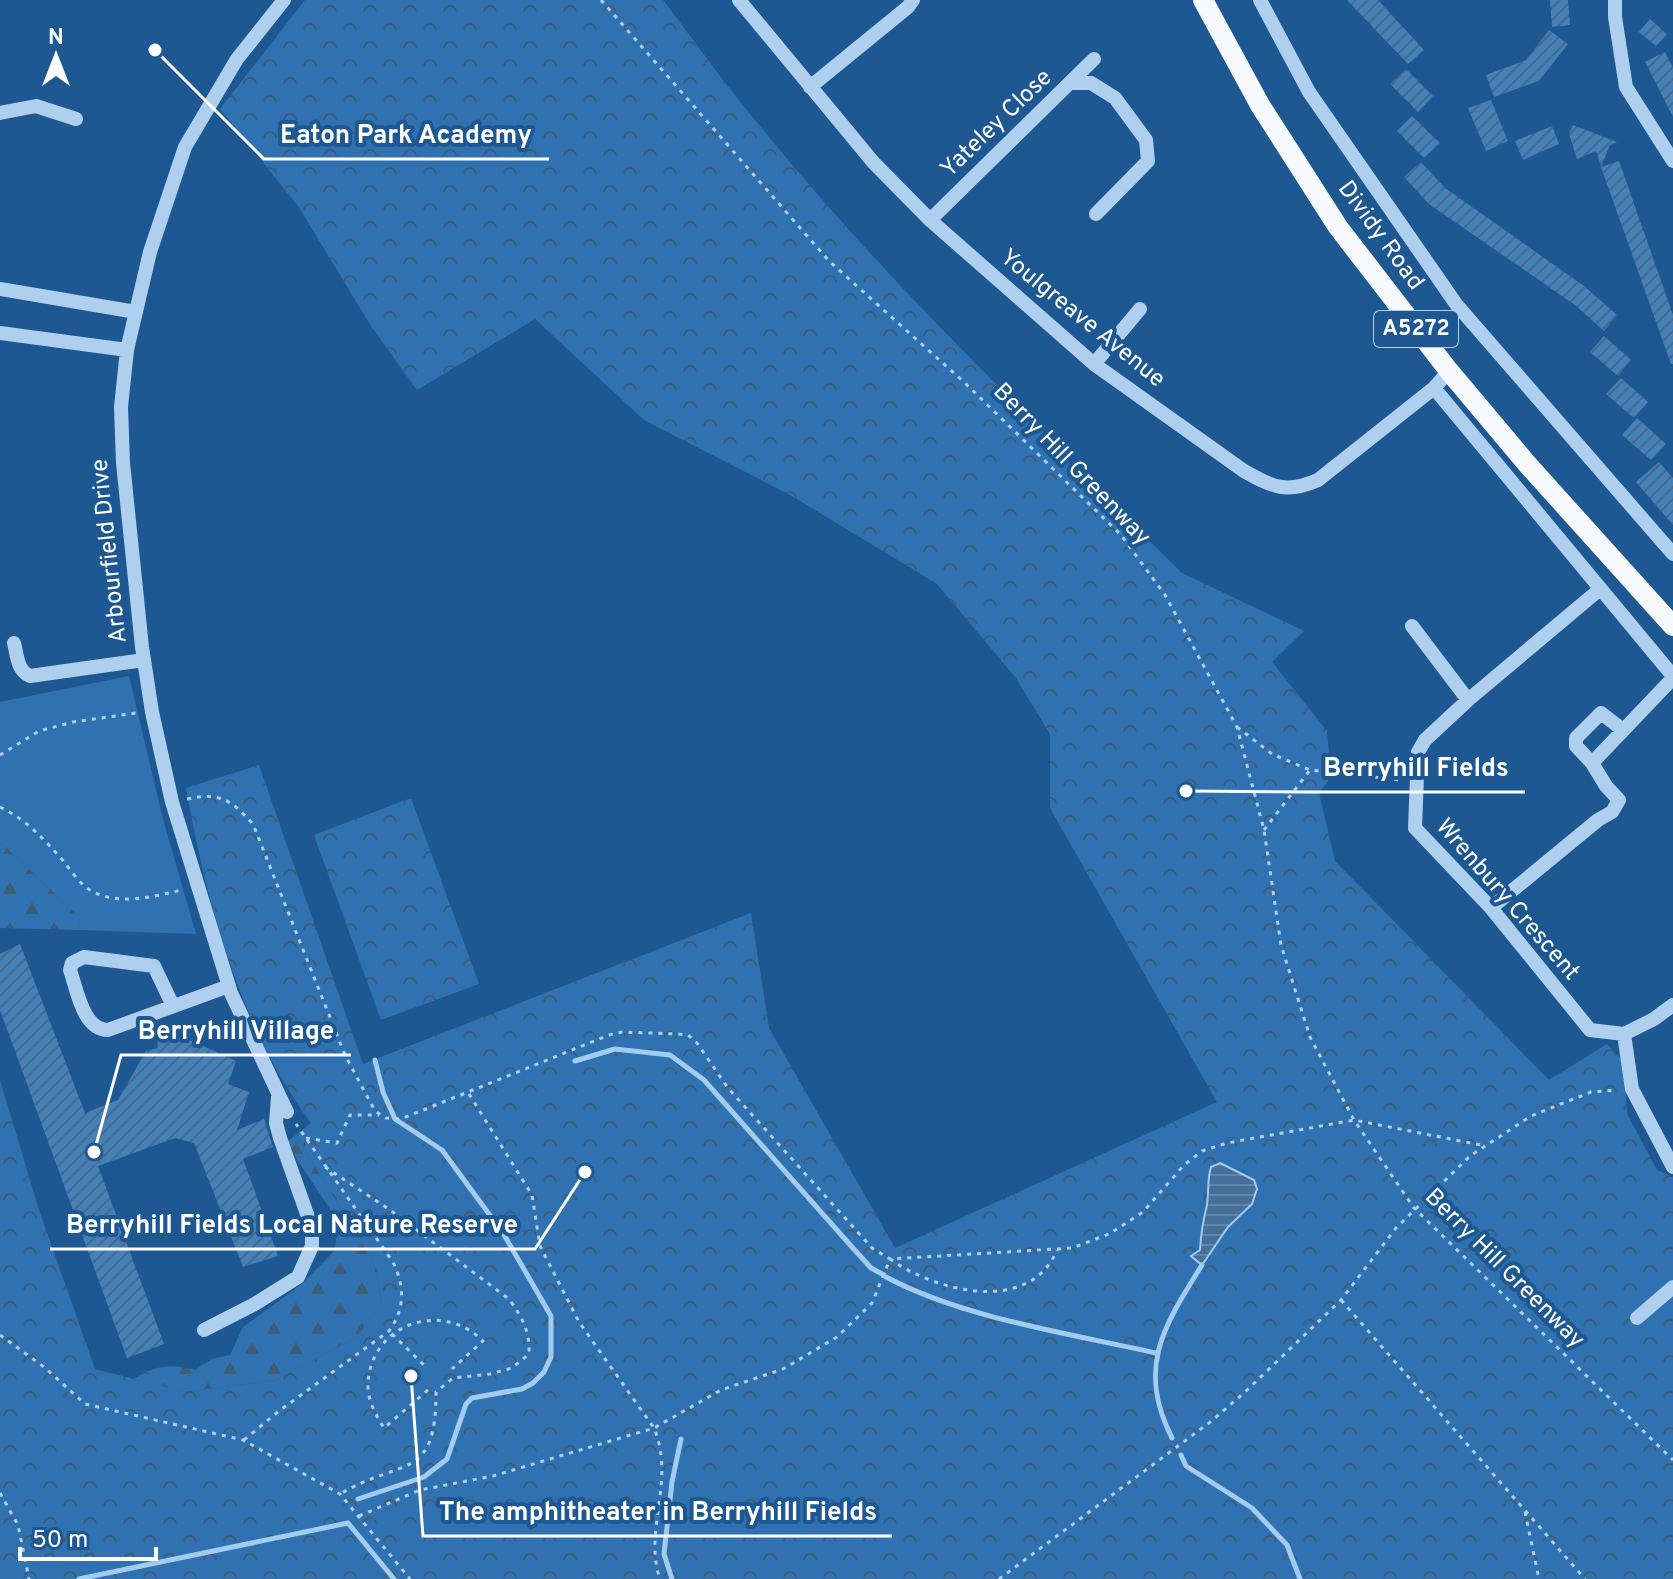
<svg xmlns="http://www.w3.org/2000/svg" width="1673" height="1579" font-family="Overpass,sans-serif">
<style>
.green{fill:#3072b1}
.forest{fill:url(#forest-firs)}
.park{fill:url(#park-crowns)}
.water{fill:url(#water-rules);stroke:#a2cbf0;stroke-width:2}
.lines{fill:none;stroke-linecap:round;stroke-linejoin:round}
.stream{stroke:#a2cbf0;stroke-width:5}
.building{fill:url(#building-hatch)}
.path{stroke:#afcfee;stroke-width:3;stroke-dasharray:4 6;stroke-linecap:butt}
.minor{stroke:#afcfee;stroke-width:14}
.major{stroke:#f6faff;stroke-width:20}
.labels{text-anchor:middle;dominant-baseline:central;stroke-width:8;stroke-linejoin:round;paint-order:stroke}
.shield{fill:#1d5893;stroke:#bbcddf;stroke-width:2}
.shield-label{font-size:22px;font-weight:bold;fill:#fff}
.street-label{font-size:24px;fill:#fff;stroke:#1d5893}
.leader{fill:none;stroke:#fff;stroke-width:3}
.callout-dot{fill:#fff;stroke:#1d5893;stroke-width:3}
.callout-label{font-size:26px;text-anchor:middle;font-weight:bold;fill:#fff;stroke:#1d5893;stroke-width:8;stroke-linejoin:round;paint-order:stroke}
</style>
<defs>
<pattern id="forest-firs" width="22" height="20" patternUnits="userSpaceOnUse" patternTransform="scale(2)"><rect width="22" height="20" fill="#3072b1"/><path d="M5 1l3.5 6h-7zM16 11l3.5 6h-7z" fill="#3f5d79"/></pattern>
<pattern id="park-crowns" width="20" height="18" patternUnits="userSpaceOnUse" patternTransform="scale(2)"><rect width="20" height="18" fill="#3072b1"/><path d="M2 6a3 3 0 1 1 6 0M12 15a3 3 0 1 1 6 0" fill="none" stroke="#3f5d79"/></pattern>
<pattern id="water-rules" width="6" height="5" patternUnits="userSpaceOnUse" patternTransform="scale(2)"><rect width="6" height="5" fill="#466f99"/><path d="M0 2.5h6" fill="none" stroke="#6285a8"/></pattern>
<pattern id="building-hatch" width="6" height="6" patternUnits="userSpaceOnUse" patternTransform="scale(2)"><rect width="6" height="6" fill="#4581b9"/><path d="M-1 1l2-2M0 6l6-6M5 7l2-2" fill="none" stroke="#486988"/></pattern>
</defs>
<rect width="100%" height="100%" fill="#1d5893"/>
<path class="green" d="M 129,676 L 163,819 L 196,934 L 80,930 L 78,916 L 0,842 L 0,702 Z"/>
<path class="forest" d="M 0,842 L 78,916 L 80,930 L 0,928 Z
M 296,1135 L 374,1263 L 382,1303 L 357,1337 L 276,1380 L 185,1392 L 133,1379 C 155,1366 170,1363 195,1370 L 212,1359 L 230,1355 L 243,1327 L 301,1285 L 335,1250 L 337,1231 L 330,1209 L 298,1161 L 288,1141 Z"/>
<path class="park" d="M 305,0 L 663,0 C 695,42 726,86 760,126 C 855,243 961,351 1069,456 L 1066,460 L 1182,573 L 1304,631 L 1272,662 L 1327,731 L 1331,777 L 1319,793 L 1335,861 L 1549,1080 L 1607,1044 L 1624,1062 L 1627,1114 L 1657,1170 L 1673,1177 L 1673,1579 L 0,1579 L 0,1080 L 39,1210 L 95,1369 L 185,1392 L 276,1380 L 357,1337 L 382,1303 L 374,1263 L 296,1135 L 311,1123 C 241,1029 206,901 186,788 L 259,765 L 363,1064 L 751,913 L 769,1028 L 895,1248 L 1217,1102 L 1050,808 L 1050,734 L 1016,678 L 937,584 L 792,496 L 644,420 L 535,319 L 417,390 L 371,326 L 298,206 L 220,109 Z
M 411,798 L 479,984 L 381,1020 L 314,835 Z"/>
<path class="water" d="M 1220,1163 L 1254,1180 L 1257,1189 L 1252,1204 L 1228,1227 L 1202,1265 L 1191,1256 L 1200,1250 C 1201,1233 1203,1221 1207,1205 C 1209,1192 1207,1179 1211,1167 Z"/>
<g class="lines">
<path class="stream" d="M 575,1061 L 615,1049 L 670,1055 L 704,1080 L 852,1247 L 871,1268 L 884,1275
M 886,1277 C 963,1318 1071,1334 1156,1353
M 1172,1438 C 1136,1367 1164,1326 1202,1265
M 1181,1455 L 1186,1466 L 1252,1508 L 1287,1545 L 1300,1579
M 358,1499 L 424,1477 L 447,1459 L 466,1404 L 472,1398 L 522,1389 L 533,1383 L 544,1372 L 551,1357 L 551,1316 L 503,1233 L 442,1150 L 395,1119 L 383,1092 L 375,1060
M 348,1523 L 394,1579
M 79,1579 L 348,1523
M 672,1579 L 664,1554 L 672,1482 L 681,1439"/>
</g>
<path class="building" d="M 1347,0 L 1378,0 L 1424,50 L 1408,64 Z
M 1550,0 L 1568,0 L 1570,25 L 1552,27 Z
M 1650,19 L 1667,34 L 1656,46 L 1639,32 Z
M 1549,30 L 1568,44 L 1539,81 L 1494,97 L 1486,75 L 1526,60 Z
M 1665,52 L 1673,68 L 1673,117 L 1645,62 Z
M 1406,69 L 1433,96 L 1418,112 L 1390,84 Z
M 1491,100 L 1508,141 L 1486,151 L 1468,108 Z
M 1412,116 L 1440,143 L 1424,158 L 1397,131 Z
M 1573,125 L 1617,142 L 1610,145 L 1601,167 L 1596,151 L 1577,159 L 1569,134 Z
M 1552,126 L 1559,144 L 1523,160 L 1515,141 Z
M 1619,161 L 1673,315 L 1673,364 L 1671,364 L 1601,167 Z
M 1421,162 L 1445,188 L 1584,286 L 1617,315 L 1604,331 L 1575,305 L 1429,204 L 1404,177 Z
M 1604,336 L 1631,360 L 1618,376 L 1590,352 Z
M 1621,378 L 1648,402 L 1634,418 L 1606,394 Z
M 1637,418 L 1666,444 L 1651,460 L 1622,435 Z
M 1659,462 L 1673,478 L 1673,525 L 1636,482 Z
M 20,944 L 85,1113 L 118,1100 L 146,1051 L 158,1048 L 155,1029 L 172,1027 L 172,1032 L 236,1061 L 228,1084 L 249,1092 L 237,1130 L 264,1119 L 273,1147 L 243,1159 L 278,1256 L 243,1267 L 194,1143 L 175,1138 L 98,1166 L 164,1344 L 127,1358 L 0,1010 L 0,954 Z"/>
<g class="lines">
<path class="path" d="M 601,0 L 829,261 L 965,383 L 1121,535 L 1165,595 L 1237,727 L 1264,830 L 1281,945 L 1310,1037 L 1354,1120 L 1414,1208 L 1673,1460
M 1237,727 L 1272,754 L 1310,770 L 1400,780
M 0,755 L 39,731 L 73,722 L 136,713
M 187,799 C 221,792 231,800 253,824 L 345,1055 L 375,1111 L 386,1118 L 401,1119 L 609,1035 L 622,1032 L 677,1034 L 688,1035 L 697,1043 L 728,1088 L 872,1248 L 890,1259 L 1072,1248 L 1109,1234 L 1143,1212 L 1184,1165 L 1202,1151 L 1227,1143 L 1354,1120 L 1486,1146
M 0,807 C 27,820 45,840 65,863 C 72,872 80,884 90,890 C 117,906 153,897 181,890
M 1264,830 L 1310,770
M 469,1094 L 532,1195 L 540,1246 L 579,1322 L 654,1428 C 676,1481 643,1530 660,1579
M 306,1138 L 337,1143 L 350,1115 L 379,1115
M 325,1167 L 390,1210 L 509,1299 C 522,1317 530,1331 529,1354 L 512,1368 L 490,1374 L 453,1378 L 436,1392 C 436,1482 403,1457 340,1494
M 1341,1300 L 1585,1579
M 392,1334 L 427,1368
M 0,1335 L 44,1367 L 85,1404 L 243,1440 L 340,1494 L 410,1579
M 428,1390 L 384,1428 C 376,1415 369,1403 368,1388 C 367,1326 440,1298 483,1341 L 452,1369
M 244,1440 L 279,1411 L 389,1331 C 405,1309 405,1287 393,1262 L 296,1124
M 0,1493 L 18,1525 L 29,1579
M 1525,1512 L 1539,1579
M 359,1516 L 420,1490 L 493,1476 L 654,1428 L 721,1390 L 783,1369 L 837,1337 L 872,1303 L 890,1259 C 935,1291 1029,1316 1057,1250
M 999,1579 L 1209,1423 L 1244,1393 L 1341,1300 L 1396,1228 L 1470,1156 L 1531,1116 L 1591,1092 L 1617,1090"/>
<path class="minor" d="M 284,0 L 237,59 L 185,147 L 150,252 L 127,350 L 121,407 L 123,463 L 142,647 L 152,712 L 172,802 L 231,993 L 287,1112
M 739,0 L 873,162 L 930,220 L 1094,364 L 1244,471 C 1273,487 1286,494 1318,480 L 1434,388 L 1449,371
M 1260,0 L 1309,92 L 1456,304 L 1673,554
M 1615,0 L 1615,17 L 1626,87 L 1673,161
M 1070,83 L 1091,83 L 1115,98 L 1146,140 L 1148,161 L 1096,214
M 810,87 L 908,7 L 913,0
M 0,113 L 36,106 L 76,119
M 930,220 L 1094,59
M 0,289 L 136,312
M 0,333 L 127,350
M 1094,364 L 1140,309
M 1434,388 L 1673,676
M 1599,590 L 1468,700 L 1425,740 L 1418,752 L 1415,828 L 1491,908 L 1590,1030 L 1624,1034 L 1654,1019 L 1673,1005
M 1412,626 L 1468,700
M 14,643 C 17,654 17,671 30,676 L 144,660
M 1592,763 L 1576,746 L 1576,738 L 1601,713 L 1623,730
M 1491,908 L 1598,820 L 1612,812 L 1619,800 L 1606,786 L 1592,763 L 1673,678
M 173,1006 L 154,966 L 84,957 L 72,963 L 70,970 C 77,990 83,1030 108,1030 L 229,986
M 1624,1034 L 1632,1089 L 1673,1167
M 1637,1318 L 1673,1287
M 204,1330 L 253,1305 L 298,1277 L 312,1246 L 312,1228 L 280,1138 L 276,1123 L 278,1097"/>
<path class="major" d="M 1203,0 L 1260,105 L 1338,227 L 1449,371 L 1528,465 L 1673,626"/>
</g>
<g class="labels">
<rect class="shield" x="1374" y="311" width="84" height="36" rx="6"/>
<g class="shield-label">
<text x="1416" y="329">A5272</text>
</g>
<g class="street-label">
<text transform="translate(997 124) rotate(-44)">Yateley Close</text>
<text transform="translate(1380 236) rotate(54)">Dividy Road</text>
<text transform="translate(1082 319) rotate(39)">Youlgreave Avenue</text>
<text transform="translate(1071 465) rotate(46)">Berry Hill Greenway</text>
<text transform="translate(110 551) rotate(-96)">Arbourfield Drive</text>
<text transform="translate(1507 900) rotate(49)">Wrenbury Crescent</text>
<text transform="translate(1504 1269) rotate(45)">Berry Hill Greenway</text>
</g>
</g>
<path class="leader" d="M155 50L264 159H549M1186 791L1307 792H1525M94 1152L121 1055H351M585 1172L535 1249H50M411 1376L423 1536H892"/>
<g class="callout-dot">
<circle cx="155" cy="50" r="8"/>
<circle cx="1186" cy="791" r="8"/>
<circle cx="94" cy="1152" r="8"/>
<circle cx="585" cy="1172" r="8"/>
<circle cx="411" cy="1376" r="8"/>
</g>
<g class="callout-label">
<text x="406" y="143">Eaton Park Academy</text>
<text x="1416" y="776">Berryhill Fields</text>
<text x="236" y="1039">Berryhill Village</text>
<text x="292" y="1233">Berryhill Fields Local Nature Reserve</text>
<text x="658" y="1520">The amphitheater in Berryhill Fields</text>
</g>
<g transform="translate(56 56)" stroke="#1d5893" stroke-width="6" paint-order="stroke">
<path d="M0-6L14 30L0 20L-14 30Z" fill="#ffffff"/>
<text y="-12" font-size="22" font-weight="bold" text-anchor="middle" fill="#ffffff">N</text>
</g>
<path d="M20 1547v12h136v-12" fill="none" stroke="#ffffff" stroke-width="4"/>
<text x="32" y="1547" font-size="24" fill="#ffffff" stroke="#1d5893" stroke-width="6" paint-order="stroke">50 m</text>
</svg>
